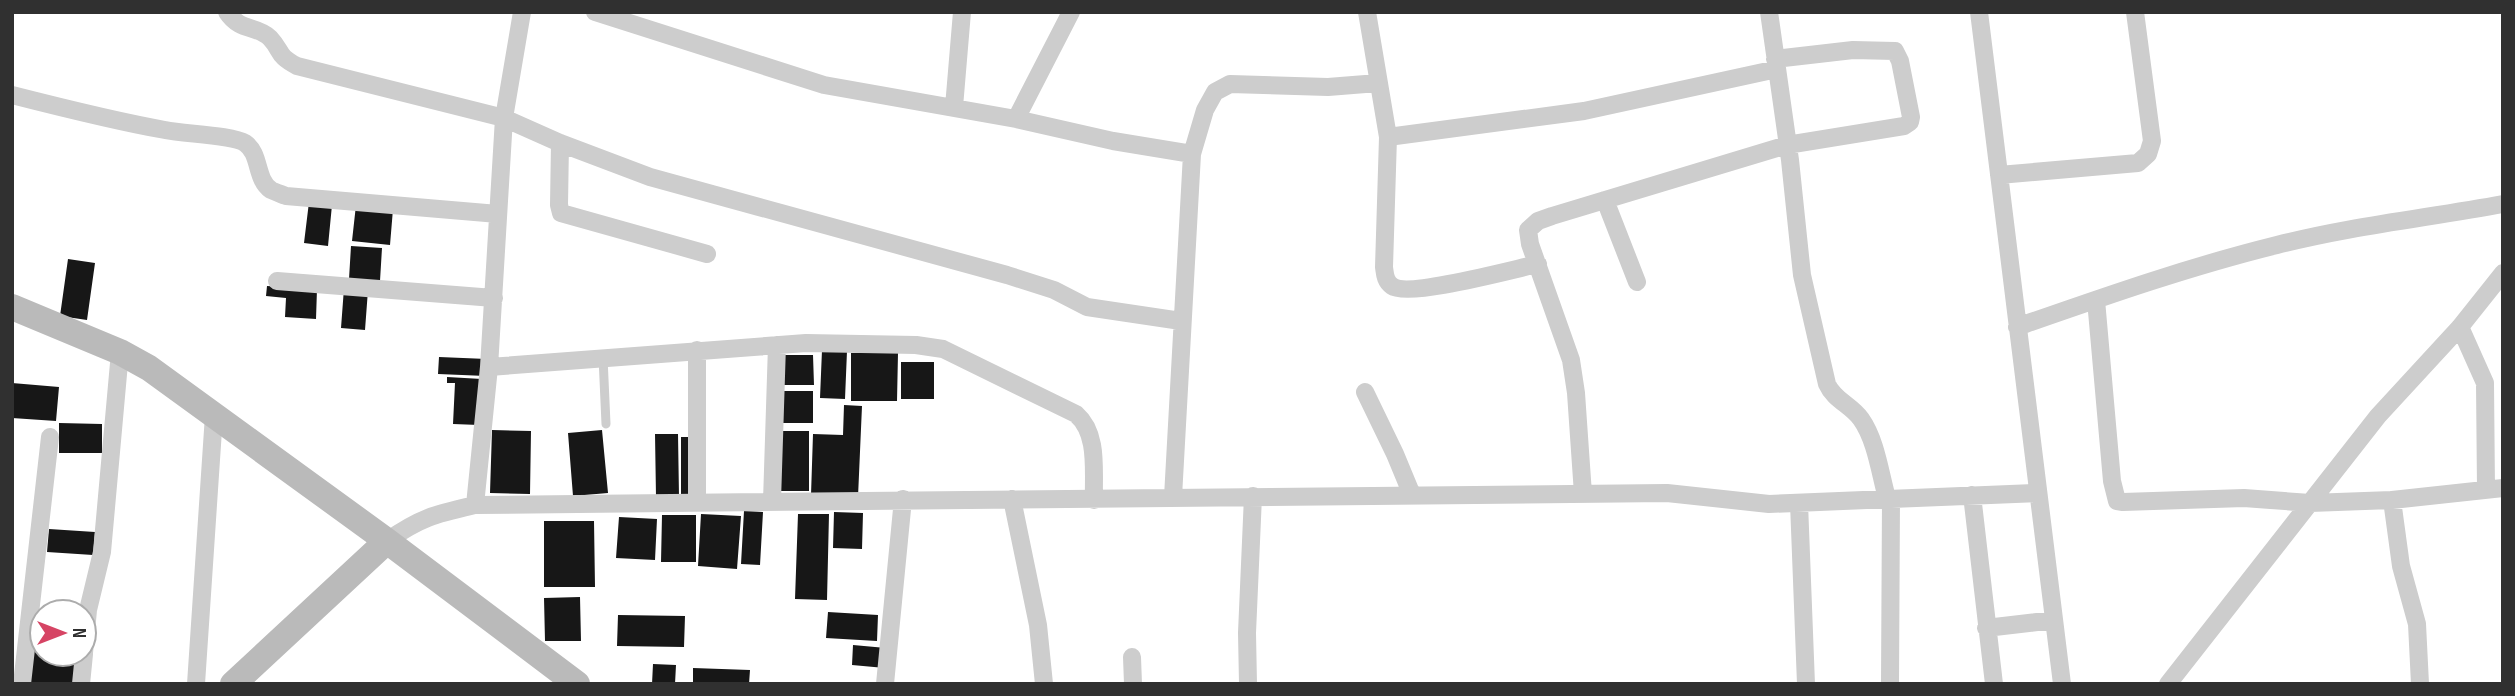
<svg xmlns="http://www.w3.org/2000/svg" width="2515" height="696" font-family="'Sofia Sans Condensed',sans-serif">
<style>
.building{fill:#171717}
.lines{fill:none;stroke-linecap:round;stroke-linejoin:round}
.lane{stroke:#cdcdcd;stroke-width:9}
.street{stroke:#cdcdcd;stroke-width:18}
.secondary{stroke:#bababa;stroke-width:26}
</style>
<rect width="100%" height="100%" fill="#fff"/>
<path class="building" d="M 309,202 L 332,205 L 328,246 L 304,243 Z
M 356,205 L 393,209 L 390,245 L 352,241 Z
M 351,246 L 382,248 L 380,281 L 349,279 Z
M 68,259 L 95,263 L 87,320 L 60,316 Z
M 267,286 L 317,289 L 316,319 L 285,317 L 286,298 L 266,296 Z
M 344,288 L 368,290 L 365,330 L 341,328 Z
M 822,350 L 847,351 L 845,399 L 820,398 Z
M 851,353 L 898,353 L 897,401 L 851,401 Z
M 782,355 L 813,355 L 814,385 L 782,385 Z
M 439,357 L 487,359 L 486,376 L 438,374 Z
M 901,362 L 934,362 L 934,399 L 901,399 Z
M 447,377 L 482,379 L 479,425 L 453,424 L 455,383 L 447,383 Z
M 12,383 L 59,387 L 56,421 L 12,418 Z
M 781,391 L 813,391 L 813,423 L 780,423 Z
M 844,405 L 862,406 L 858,497 L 811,495 L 813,434 L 843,435 Z
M 59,423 L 102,424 L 102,453 L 59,453 Z
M 492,430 L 531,431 L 530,494 L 490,493 Z
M 602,430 L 608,493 L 573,496 L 568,433 Z
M 781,431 L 809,431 L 809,491 L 781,491 Z
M 655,434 L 678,434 L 679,497 L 656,497 Z
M 681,437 L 696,437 L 696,496 L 681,496 Z
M 744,511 L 763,512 L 760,565 L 741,564 Z
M 834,512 L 863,513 L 862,549 L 833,548 Z
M 701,514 L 741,516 L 737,569 L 698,566 Z
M 798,514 L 829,514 L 827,600 L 795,599 Z
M 662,515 L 696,515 L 696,562 L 661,562 Z
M 619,517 L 657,519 L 655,560 L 616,558 Z
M 544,521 L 594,521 L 595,587 L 544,587 Z
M 49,529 L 95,532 L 93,555 L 47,552 Z
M 580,597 L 581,641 L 545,641 L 544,598 Z
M 828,612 L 878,615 L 877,641 L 826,638 Z
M 618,615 L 685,616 L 684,647 L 617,646 Z
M 32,625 L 42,626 L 42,654 L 75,654 L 74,684 L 30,684 Z
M 853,645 L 886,648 L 885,668 L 852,665 Z
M 653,664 L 676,665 L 675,684 L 652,684 Z
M 693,668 L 750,670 L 749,684 L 693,684 Z"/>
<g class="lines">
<path class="lane" d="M 603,357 L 606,424"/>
<path class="street" d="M 227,12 C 240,32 257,25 270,38 C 283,52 276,55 297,66 L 504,118 L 560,143 L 650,177 L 1007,275 L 1054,290 L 1087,307 L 1181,321
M 595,12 L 824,85 L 1016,119 L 1113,141 L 1192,154
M 1367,12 L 1388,137 L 1384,267 C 1385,274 1385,281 1392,286 C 1408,298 1514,269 1538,264
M 1769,12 L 1790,160 L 1802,275 L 1827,384 C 1834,400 1851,405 1861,419 C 1876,440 1880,473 1887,498
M 1979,12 L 2062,684
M 12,95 C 63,108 114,121 165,130 C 184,134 232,135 245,143 C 261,154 255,179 271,190 C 275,192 281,194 286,196 L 498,214
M 954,107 L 962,12
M 1016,119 L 1071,12
M 1388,137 L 1584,111 L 1777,69
M 560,143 L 559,205 L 561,213 L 707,254
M 1999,175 L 2138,163 L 2148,154 L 2152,141 L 2135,12
M 1605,200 L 1637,282
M 277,281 L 494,298
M 2096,300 L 2112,481 L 2117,501 L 2123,502 L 2244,498 L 2310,503 L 2392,500 L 2503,488
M 2017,327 C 2103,297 2188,267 2277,245 C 2351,226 2427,218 2503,204
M 2460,327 L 2485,383 L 2486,490
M 697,350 L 697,503
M 489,367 L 806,343 L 916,345 L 943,349 L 1076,414 C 1099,434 1093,471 1094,500
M 1365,392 L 1395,454 L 1412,495
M 1583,494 L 1576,393 L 1571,360 L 1530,244 L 1528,230 L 1538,221 L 1552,216 L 1787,145 L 1904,126 L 1910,122 L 1911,117 L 1900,61 L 1895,51 L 1853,50 L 1775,59
M 1972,495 L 1994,684
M 1173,497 L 1192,154 L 1205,110 L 1215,92 L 1230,84 L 1328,87 L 1378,83
M 1012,499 L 1038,625 L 1044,684
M 2392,500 L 2401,566 L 2417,624 L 2420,684
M 772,501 L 777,345
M 1799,503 L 1806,684
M 475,505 L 489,367 L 504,118 L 522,12
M 387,541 C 421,517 436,514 475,505 L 1667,493 L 1769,504 L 2037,493
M 1986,628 L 2054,620
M 84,653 L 88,610 L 102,552 L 120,352
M 1132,657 L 1133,684
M 22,684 L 50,437
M 81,684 L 84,654
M 196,684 L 214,415
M 885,684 L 903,499
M 1248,684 L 1247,633 L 1253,496
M 1890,684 L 1891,498
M 2168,684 L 2378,416 L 2460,327 L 2503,273"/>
<path class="secondary" d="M 12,307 L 120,352 L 149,368 L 387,541 L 577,684
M 233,684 L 387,541"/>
</g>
<rect width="2515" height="696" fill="none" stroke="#303030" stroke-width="28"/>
<g transform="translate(63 633) rotate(90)"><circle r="33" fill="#ffffff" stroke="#acacac" stroke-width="2"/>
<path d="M0-5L12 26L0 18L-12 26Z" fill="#d64464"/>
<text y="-10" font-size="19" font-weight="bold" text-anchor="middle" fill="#303030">N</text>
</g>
</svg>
